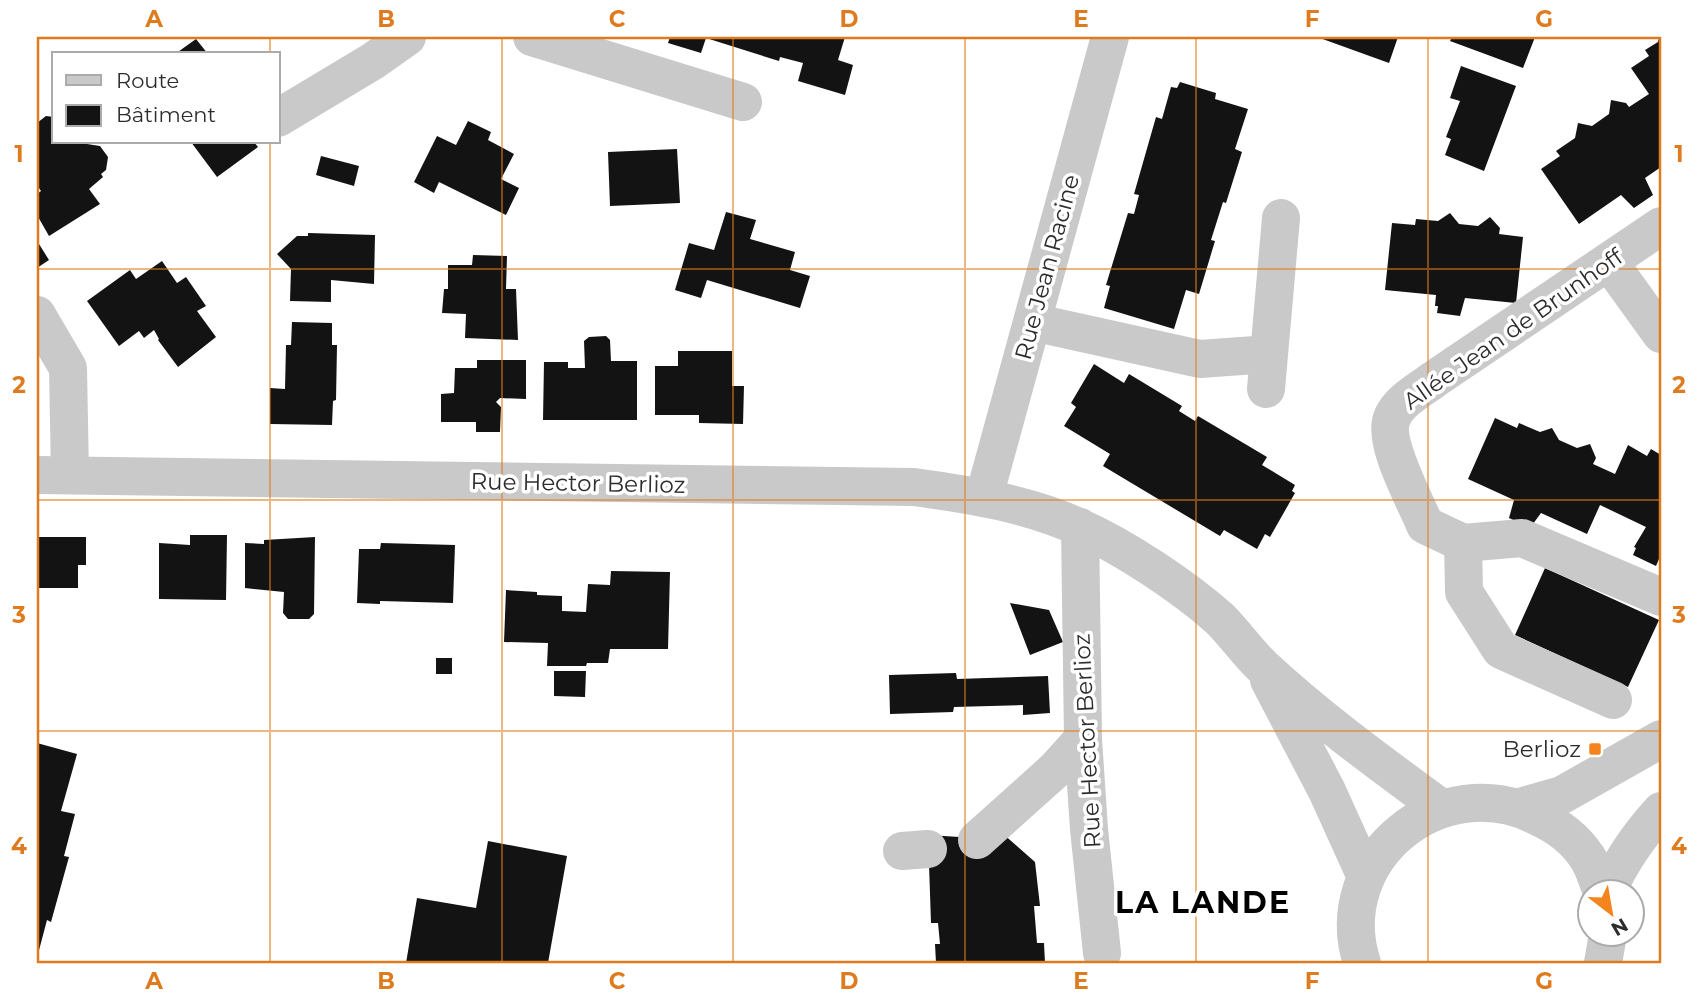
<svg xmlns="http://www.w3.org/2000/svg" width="1698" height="1000" font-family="Montserrat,sans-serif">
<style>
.building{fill:#131313}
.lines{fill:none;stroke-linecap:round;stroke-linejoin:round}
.minor{stroke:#c9c9c9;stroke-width:38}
.grid{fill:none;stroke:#df7b1f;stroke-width:2;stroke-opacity:0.55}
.poi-dot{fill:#f3841e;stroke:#fff;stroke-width:2.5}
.labels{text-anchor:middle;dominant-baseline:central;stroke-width:7;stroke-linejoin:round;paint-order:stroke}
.street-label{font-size:23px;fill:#2c2c2c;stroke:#fff}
.poi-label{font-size:23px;fill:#2c2c2c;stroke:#fff;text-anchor:end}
.district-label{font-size:30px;font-weight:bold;letter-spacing:2px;fill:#000;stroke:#fff}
.neatline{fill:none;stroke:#df7b1f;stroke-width:2.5}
.grid-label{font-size:23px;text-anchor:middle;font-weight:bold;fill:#df7b1f}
</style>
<rect width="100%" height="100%" fill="#fff"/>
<path class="building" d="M 670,37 L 845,37 L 838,60 L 853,65 L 845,95 L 798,81 L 803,63 L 780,57 L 779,61 L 706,38 L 701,53 L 668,43 Z
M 1317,37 L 1398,37 L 1389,63 Z
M 1452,37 L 1535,37 L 1523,68 L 1450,41 Z
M 1659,37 L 1661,37 L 1661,167 L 1645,178 L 1653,195 L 1634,208 L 1621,195 L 1579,224 L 1541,169 L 1560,156 L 1556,151 L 1575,138 L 1578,123 L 1592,126 L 1609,114 L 1611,100 L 1626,103 L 1629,107 L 1649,94 L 1631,68 L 1649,56 L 1645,50 L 1658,42 Z
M 196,39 L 208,54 L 175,54 Z
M 1461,66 L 1516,86 L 1484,171 L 1445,155 L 1451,139 L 1446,137 L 1460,101 L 1450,98 Z
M 1180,82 L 1216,93 L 1215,99 L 1248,109 L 1235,149 L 1242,152 L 1226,203 L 1223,202 L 1211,240 L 1215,241 L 1199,294 L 1186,290 L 1174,329 L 1104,308 L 1110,286 L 1106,285 L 1128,213 L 1134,214 L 1139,195 L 1134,194 L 1156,117 L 1162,119 L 1171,87 L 1177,88 Z
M 46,116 L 54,117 L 54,142 L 85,142 L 87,144 L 100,146 L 108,157 L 106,170 L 101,174 L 103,177 L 89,189 L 100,204 L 49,236 L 37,215 L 37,194 L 41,191 L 37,185 L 37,123 Z
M 468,121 L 491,132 L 488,140 L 514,154 L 501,179 L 519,188 L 506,215 L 439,182 L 434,193 L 414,182 L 437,136 L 456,145 Z
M 191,142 L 254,142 L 258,147 L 217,177 Z
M 677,149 L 680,203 L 610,206 L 608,152 Z
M 321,156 L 359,166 L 354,186 L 316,175 Z
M 726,212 L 756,220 L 750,239 L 795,252 L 790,270 L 810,276 L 800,308 L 707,280 L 701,298 L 675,290 L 689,243 L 714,250 Z
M 1450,213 L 1459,224 L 1478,226 L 1490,217 L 1500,228 L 1499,234 L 1523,237 L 1516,303 L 1465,298 L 1460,316 L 1437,313 L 1438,306 L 1435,306 L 1436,295 L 1385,290 L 1392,223 L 1415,225 L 1416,219 L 1438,221 Z
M 308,233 L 375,235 L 374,284 L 331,280 L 331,302 L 290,301 L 291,269 L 277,254 L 297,236 L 308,236 Z
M 39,244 L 49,260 L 37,268 L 37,245 Z
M 473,255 L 507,256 L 506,289 L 516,289 L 518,340 L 465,338 L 466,314 L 442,313 L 444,289 L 448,289 L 448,265 L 472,265 Z
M 162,261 L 177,283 L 186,277 L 206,306 L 197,311 L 216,337 L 178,367 L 158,340 L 159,339 L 154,330 L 144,338 L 139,331 L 119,346 L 87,301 L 130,270 L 136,279 Z
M 292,322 L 332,323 L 332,345 L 337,345 L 336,400 L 333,401 L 332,425 L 270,424 L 270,388 L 285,389 L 286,345 L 291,345 Z
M 606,336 L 610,340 L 611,361 L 637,361 L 637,420 L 543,420 L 544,362 L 568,362 L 568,368 L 585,368 L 584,341 L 589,337 Z
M 678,351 L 732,351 L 732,386 L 744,386 L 743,424 L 699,423 L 699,415 L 655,415 L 655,366 L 678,366 Z
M 477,360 L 526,360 L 526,399 L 500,398 L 496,402 L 501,407 L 500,432 L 476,432 L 476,422 L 441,422 L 441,394 L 454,393 L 455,368 L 477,368 Z
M 1094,364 L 1124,383 L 1129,374 L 1182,406 L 1179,411 L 1195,421 L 1198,416 L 1267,457 L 1262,465 L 1295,485 L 1292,491 L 1295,493 L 1270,537 L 1265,534 L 1257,549 L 1224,530 L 1220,536 L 1103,466 L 1110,454 L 1064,426 L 1076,407 L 1071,403 Z
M 1495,418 L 1517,428 L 1519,423 L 1540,432 L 1552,428 L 1559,440 L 1577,448 L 1590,444 L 1596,458 L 1593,464 L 1615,474 L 1628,445 L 1647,456 L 1651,449 L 1661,455 L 1661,560 L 1659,559 L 1656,566 L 1633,555 L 1636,548 L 1634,547 L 1646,527 L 1600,505 L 1587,534 L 1541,513 L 1530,528 L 1509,518 L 1514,500 L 1468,479 Z
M 190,535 L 227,535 L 226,600 L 159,599 L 159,543 L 190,545 Z
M 37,537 L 86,537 L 86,565 L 78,565 L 78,588 L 37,588 Z
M 315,537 L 314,614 L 309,619 L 288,619 L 283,613 L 284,592 L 245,588 L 245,543 L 264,544 L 264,540 Z
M 381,543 L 455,545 L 453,603 L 380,601 L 380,604 L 357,603 L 359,549 L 380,549 Z
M 1545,568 L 1659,620 L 1628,687 L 1515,635 Z
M 611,571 L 670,572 L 668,649 L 610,649 L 608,663 L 587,663 L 586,666 L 547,666 L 548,643 L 504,642 L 506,590 L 537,592 L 537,595 L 562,596 L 562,611 L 586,612 L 588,584 L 610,585 Z
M 1010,603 L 1049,610 L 1063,642 L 1030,655 Z
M 436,658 L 452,658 L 452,674 L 436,674 Z
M 554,671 L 586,671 L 585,697 L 554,696 Z
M 956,673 L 957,679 L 1048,676 L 1050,713 L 1023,715 L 1023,705 L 954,707 L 953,712 L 890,714 L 889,675 Z
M 37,743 L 77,754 L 61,811 L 75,814 L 64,856 L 69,857 L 51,922 L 47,920 L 38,954 Z
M 1002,833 L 1035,862 L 1040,906 L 1034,906 L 1037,943 L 1044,943 L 1045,963 L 936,963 L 935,944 L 940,944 L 938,923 L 931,923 L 928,835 L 975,838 Z
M 488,841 L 567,856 L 548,963 L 406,963 L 417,898 L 476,908 Z"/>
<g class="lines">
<path class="minor" d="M 532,37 L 743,102
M 278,118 L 373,61 L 407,37
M 1609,262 L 1661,334
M 37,315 L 68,368 L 70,475
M 1032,322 L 1200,359 L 1269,354
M 1266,389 L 1281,218
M 37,475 L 914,487 C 971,495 1026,503 1079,527 C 1124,547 1183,586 1220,619 C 1235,634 1247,652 1263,667 C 1318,718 1380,763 1441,808
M 984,497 L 1110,37
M 1080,527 L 1083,739 L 1089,829 L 1102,953
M 1463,543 L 1425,525 C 1415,500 1382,442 1392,418 C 1399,400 1422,389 1436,378 L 1661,226
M 1463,543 L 1464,592 L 1501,650 L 1613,700
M 1463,543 L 1522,538 L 1661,597
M 1269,680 L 1327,791 L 1366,877
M 1520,807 L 1562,795 L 1661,739
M 977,840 L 1055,770 L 1083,739
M 902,851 L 928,849
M 1607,892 C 1621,861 1639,835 1661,811
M 1362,963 C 1328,858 1442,767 1538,817 C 1558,826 1575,839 1587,857 C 1594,867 1597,881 1602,892
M 1603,963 L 1608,934"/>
</g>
<path class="grid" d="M 270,37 L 270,54M 502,37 L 502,963M 733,37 L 733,963M 965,37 L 965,963M 1196,37 L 1196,963M 1428,37 L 1428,963M 270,142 L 270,963M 37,269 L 1661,269M 37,500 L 1661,500M 37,731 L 1661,731"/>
<rect class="poi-dot" x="1588" y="742" width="14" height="14" rx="3.5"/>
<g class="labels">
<g class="street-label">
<text transform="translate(1047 267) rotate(-75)">Rue Jean Racine</text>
<text transform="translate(1513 329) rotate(-35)">Allée Jean de Brunhoff</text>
<text transform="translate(578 483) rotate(1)">Rue Hector Berlioz</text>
<text transform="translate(1087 741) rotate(-93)">Rue Hector Berlioz</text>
</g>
<g class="poi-label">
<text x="1581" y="749">Berlioz</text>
</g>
<g class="district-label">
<text x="1203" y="902">LA LANDE</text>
</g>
</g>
<rect width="1698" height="1000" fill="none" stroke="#ffffff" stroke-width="77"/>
<rect x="52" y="52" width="228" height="91" fill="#ffffff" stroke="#ababab" stroke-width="2"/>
<rect x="66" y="75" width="35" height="10" fill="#c9c9c9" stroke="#ababab" stroke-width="2"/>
<text x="116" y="88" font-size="21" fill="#2c2c2c">Route</text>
<rect x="66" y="105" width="35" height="21" fill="#131313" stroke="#ababab" stroke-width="2"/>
<text x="116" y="122" font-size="21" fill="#2c2c2c">Bâtiment</text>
<g transform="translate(1611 913) rotate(149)"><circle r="33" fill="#ffffff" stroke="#ababab" stroke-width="2"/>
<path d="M0-5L12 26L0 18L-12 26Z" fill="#f3841e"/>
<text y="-10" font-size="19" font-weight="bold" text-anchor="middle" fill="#2c2c2c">N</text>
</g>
<rect x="38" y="38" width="1622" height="924" class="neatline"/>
<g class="grid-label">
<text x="154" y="27">A</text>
<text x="386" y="27">B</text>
<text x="617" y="27">C</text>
<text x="849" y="27">D</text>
<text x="1081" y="27">E</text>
<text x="1312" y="27">F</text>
<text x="1544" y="27">G</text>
<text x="19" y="162">1</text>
<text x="1679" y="162">1</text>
<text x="19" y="393">2</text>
<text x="1679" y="393">2</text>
<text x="19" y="623">3</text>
<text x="1679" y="623">3</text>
<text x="19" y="854">4</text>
<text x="1679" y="854">4</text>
<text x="154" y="989">A</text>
<text x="386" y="989">B</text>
<text x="617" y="989">C</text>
<text x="849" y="989">D</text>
<text x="1081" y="989">E</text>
<text x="1312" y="989">F</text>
<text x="1544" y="989">G</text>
</g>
</svg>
